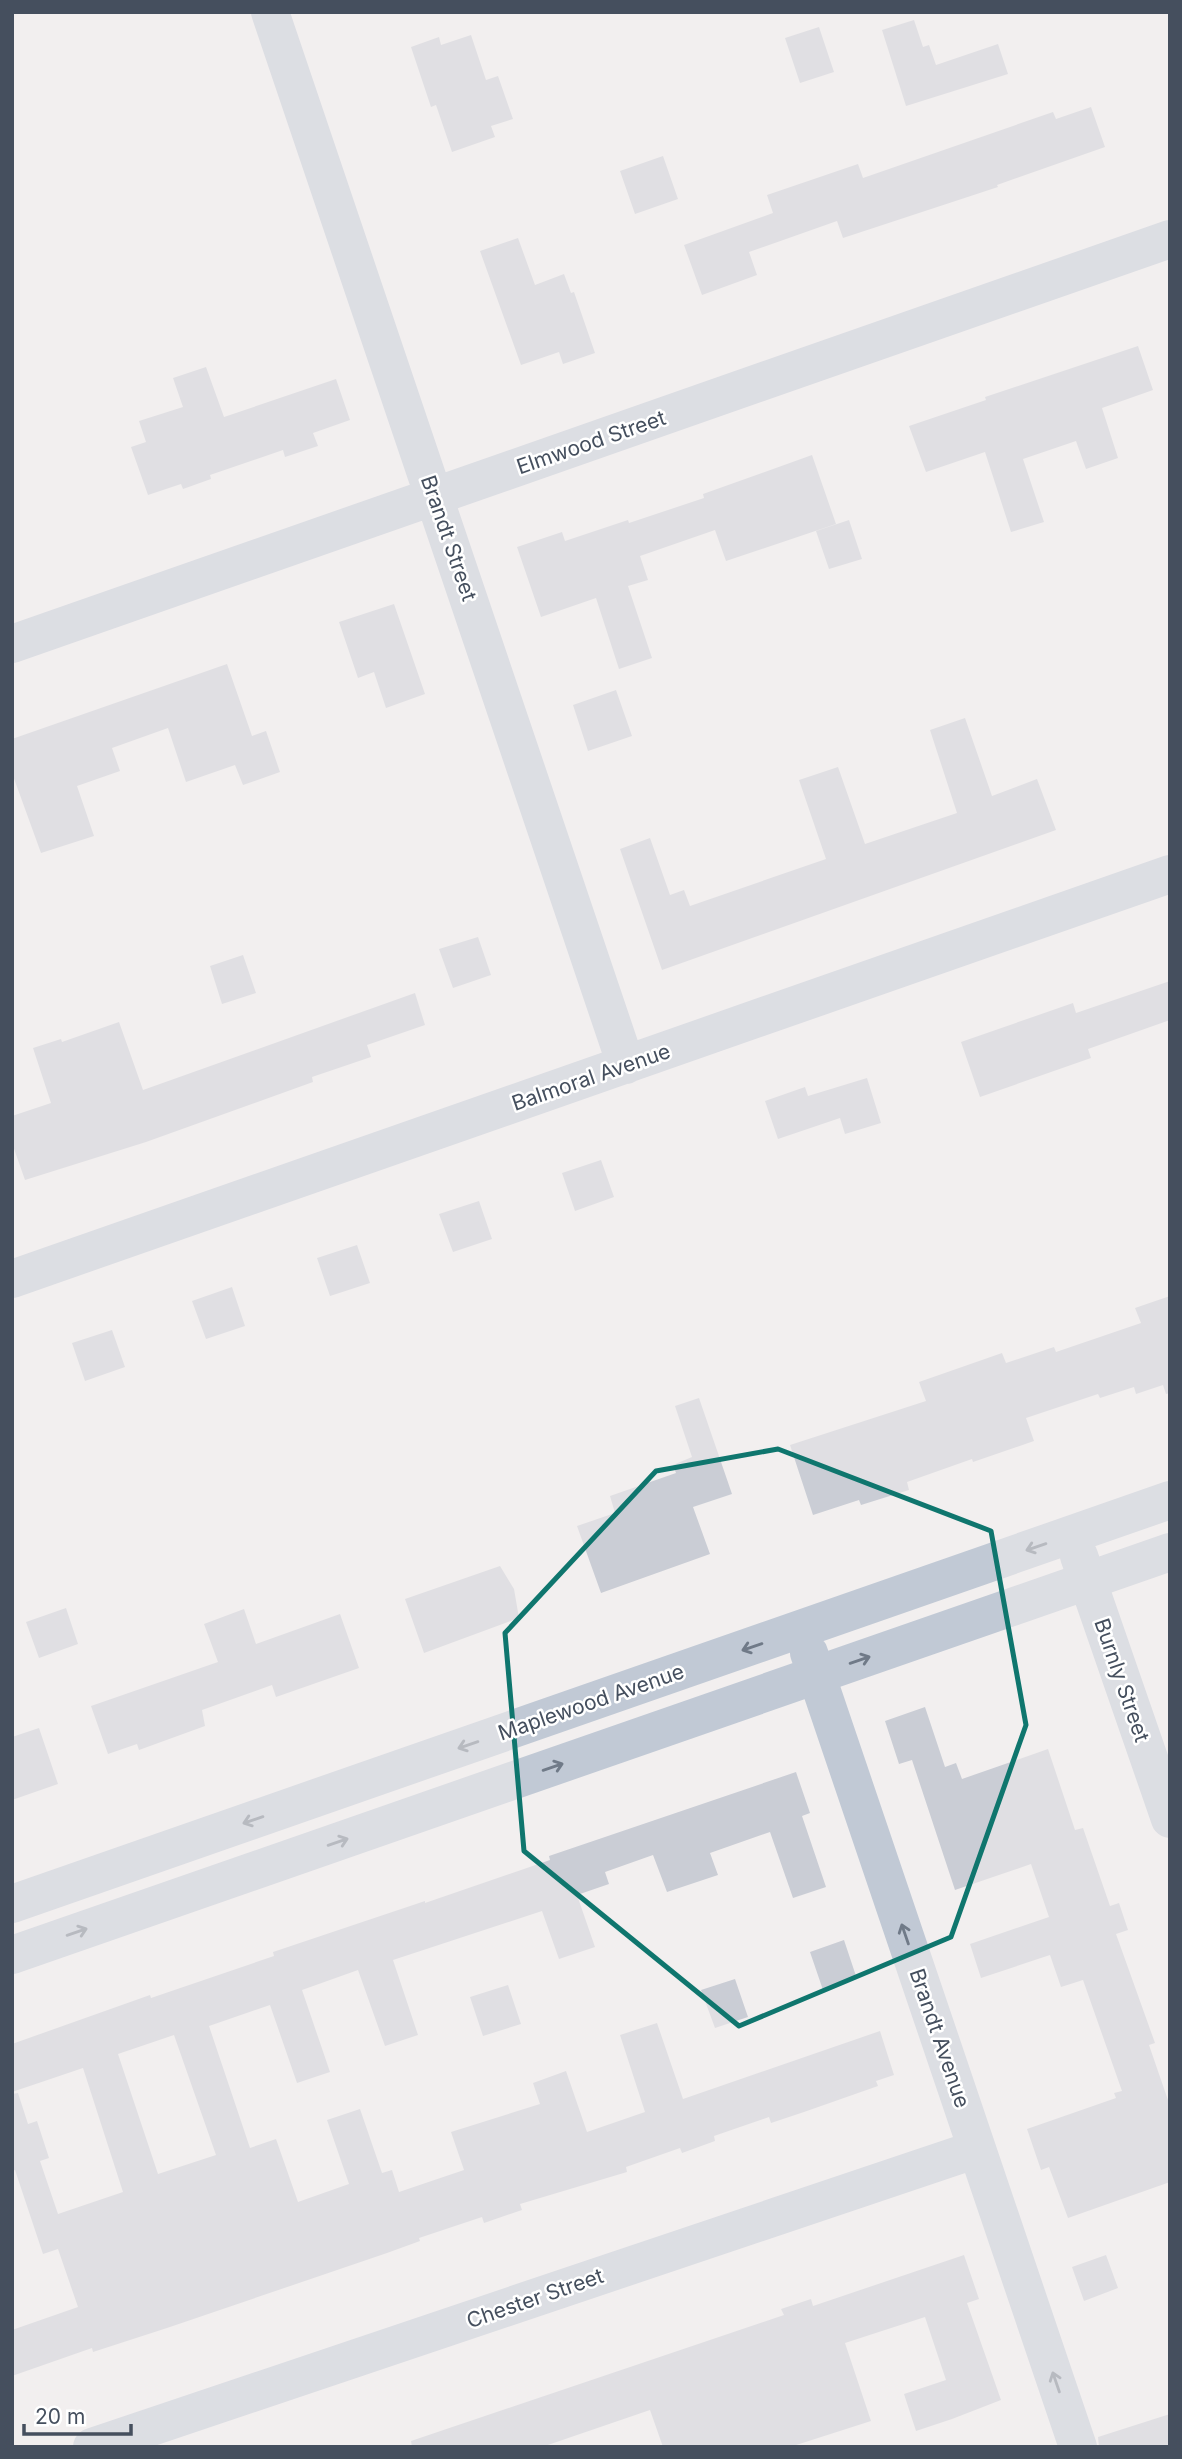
<svg xmlns="http://www.w3.org/2000/svg" width="1182" height="2459" font-family="Inter,sans-serif">
<style>
.building{fill:#cacdd5;fill-rule:evenodd}
.lines{fill:none;stroke-linecap:round;stroke-linejoin:round}
.minor{stroke:#c1c9d5;stroke-width:38}
.oneway{stroke:#707a88}
.marked{fill:none;stroke:#0f766e;stroke-width:5;stroke-linejoin:round}
.labels{text-anchor:middle;dominant-baseline:central;stroke-width:5;stroke-linejoin:round;paint-order:stroke}
.street-label{font-size:21px;fill:#454f5e;stroke:#fff}
</style>
<rect width="100%" height="100%" fill="#f2efef"/>
<path class="building" d="M 914,20 L 923,47 L 929,45 L 936,65 L 998,44 L 1008,74 L 906,106 L 882,30 Z
M 819,27 L 834,72 L 800,83 L 785,38 Z
M 471,35 L 486,80 L 498,76 L 513,119 L 491,126 L 495,137 L 452,152 L 436,105 L 431,107 L 411,47 L 439,37 L 441,45 Z
M 1091,107 L 1105,147 L 997,185 L 998,187 L 843,238 L 837,221 L 749,252 L 757,275 L 702,295 L 684,245 L 773,213 L 767,195 L 858,164 L 863,178 L 1053,112 L 1056,119 Z
M 663,156 L 678,199 L 635,214 L 620,171 Z
M 518,238 L 535,285 L 564,274 L 571,293 L 574,292 L 595,353 L 563,364 L 559,352 L 521,365 L 480,251 Z
M 1138,346 L 1153,390 L 1102,408 L 1118,458 L 1086,469 L 1076,441 L 1023,459 L 1044,522 L 1011,532 L 985,452 L 926,472 L 909,426 L 986,400 L 985,397 Z
M 206,367 L 224,417 L 336,379 L 350,420 L 313,433 L 318,446 L 285,457 L 283,450 L 210,475 L 211,479 L 183,489 L 181,484 L 148,495 L 131,447 L 146,442 L 139,421 L 183,407 L 173,378 Z
M 812,455 L 836,524 L 726,561 L 715,530 L 640,556 L 648,580 L 628,586 L 652,658 L 619,669 L 596,598 L 541,617 L 517,547 L 562,532 L 565,541 L 628,520 L 629,523 L 704,498 L 703,494 Z
M 849,520 L 862,559 L 829,569 L 816,531 Z
M 394,604 L 425,694 L 386,708 L 374,672 L 358,678 L 339,622 Z
M 227,664 L 252,736 L 266,731 L 280,772 L 243,785 L 235,765 L 186,782 L 168,728 L 112,748 L 120,771 L 77,786 L 94,836 L 41,853 L 12,773 L 12,739 Z
M 616,690 L 632,736 L 588,751 L 573,705 Z
M 965,718 L 992,796 L 1037,779 L 1056,830 L 662,970 L 620,849 L 650,838 L 670,895 L 684,890 L 690,906 L 826,859 L 799,780 L 838,767 L 865,844 L 957,813 L 930,730 Z
M 478,937 L 491,975 L 453,988 L 439,949 Z
M 243,955 L 256,993 L 222,1004 L 210,966 Z
M 1170,981 L 1170,1020 L 1088,1049 L 1091,1058 L 980,1097 L 961,1042 L 1073,1003 L 1076,1013 Z
M 415,993 L 425,1025 L 367,1045 L 371,1057 L 312,1077 L 313,1082 L 146,1142 L 25,1180 L 12,1143 L 12,1116 L 51,1103 L 33,1048 L 61,1039 L 62,1042 L 119,1022 L 143,1090 Z
M 867,1078 L 881,1123 L 845,1134 L 840,1118 L 778,1139 L 765,1101 L 805,1087 L 808,1096 Z
M 601,1160 L 614,1197 L 575,1211 L 562,1173 Z
M 479,1201 L 492,1239 L 453,1252 L 439,1214 Z
M 357,1245 L 370,1283 L 330,1296 L 317,1258 Z
M 232,1287 L 245,1326 L 206,1339 L 192,1301 Z
M 1170,1296 L 1170,1393 L 1166,1394 L 1163,1385 L 1136,1394 L 1134,1387 L 1100,1398 L 1098,1394 L 1026,1418 L 1034,1441 L 973,1462 L 972,1459 L 907,1482 L 909,1490 L 861,1505 L 859,1500 L 813,1515 L 790,1445 L 926,1401 L 919,1382 L 1002,1353 L 1006,1363 L 1054,1347 L 1056,1352 L 1141,1323 L 1135,1308 Z
M 112,1330 L 125,1367 L 85,1381 L 72,1343 Z
M 699,1398 L 732,1494 L 693,1507 L 710,1554 L 601,1593 L 577,1526 L 615,1513 L 610,1496 L 676,1473 L 673,1465 L 692,1457 L 675,1406 Z
M 500,1566 L 514,1589 L 519,1618 L 424,1653 L 405,1599 Z
M 66,1608 L 78,1644 L 39,1658 L 26,1622 Z
M 244,1609 L 256,1644 L 340,1614 L 359,1668 L 276,1697 L 272,1685 L 202,1710 L 205,1726 L 139,1750 L 137,1744 L 108,1754 L 91,1706 L 218,1662 L 204,1624 Z
M 925,1707 L 945,1767 L 956,1763 L 962,1779 L 1048,1749 L 1075,1830 L 1083,1828 L 1110,1906 L 1119,1903 L 1128,1930 L 1116,1934 L 1155,2043 L 1149,2045 L 1170,2106 L 1170,2182 L 1068,2218 L 1049,2167 L 1041,2170 L 1027,2129 L 1116,2098 L 1114,2093 L 1122,2091 L 1083,1980 L 1061,1987 L 1050,1955 L 981,1978 L 970,1944 L 1049,1917 L 1031,1864 L 955,1890 L 912,1760 L 899,1764 L 885,1721 Z
M 39,1728 L 58,1784 L 12,1800 L 12,1737 Z
M 796,1772 L 810,1813 L 802,1816 L 826,1887 L 793,1898 L 770,1832 L 710,1853 L 718,1875 L 667,1892 L 653,1855 L 605,1872 L 609,1884 L 577,1895 L 595,1947 L 559,1959 L 542,1911 L 393,1960 L 418,2035 L 385,2046 L 358,1970 L 302,1990 L 330,2072 L 297,2083 L 270,2005 L 209,2026 L 250,2148 L 276,2139 L 298,2202 L 349,2184 L 327,2120 L 360,2109 L 382,2173 L 392,2170 L 399,2192 L 464,2170 L 451,2132 L 540,2104 L 533,2083 L 566,2071 L 587,2132 L 645,2112 L 620,2035 L 657,2023 L 683,2099 L 880,2031 L 894,2075 L 876,2081 L 878,2086 L 804,2112 L 771,2123 L 769,2117 L 714,2136 L 715,2141 L 682,2153 L 680,2148 L 626,2167 L 627,2172 L 520,2204 L 522,2210 L 484,2223 L 482,2217 L 419,2238 L 420,2241 L 387,2253 L 167,2328 L 93,2352 L 92,2348 L 12,2376 L 12,2330 L 78,2307 L 58,2249 L 43,2254 L 15,2170 L 12,2171 L 12,2094 L 18,2093 L 28,2124 L 37,2121 L 49,2158 L 40,2161 L 58,2214 L 123,2192 L 83,2068 L 12,2092 L 12,2044 L 150,1995 L 151,1998 L 274,1956 L 273,1952 L 425,1901 L 425,1903 L 550,1860 L 549,1856 ZM 174,2035 L 216,2155 L 158,2174 L 118,2054 Z
M 844,1940 L 857,1979 L 823,1990 L 810,1952 Z
M 735,1979 L 748,2017 L 715,2028 L 701,1990 Z
M 508,1985 L 521,2024 L 483,2036 L 470,1997 Z
M 964,2255 L 979,2299 L 967,2303 L 1001,2400 L 952,2419 L 916,2431 L 904,2394 L 946,2380 L 925,2317 L 845,2343 L 871,2421 L 790,2447 L 663,2447 L 650,2410 L 542,2447 L 412,2447 L 411,2441 L 784,2315 L 781,2309 L 811,2299 L 813,2306 Z
M 1106,2255 L 1118,2288 L 1084,2301 L 1072,2267 Z
M 1170,2414 L 1170,2447 L 1099,2447 L 1098,2437 Z"/>
<g class="lines">
<path class="minor" d="M 270,12 L 626,1065
M 12,644 L 1170,239
M 12,1279 L 1170,874
M 1079,1556 L 1170,1819
M 809,1653 L 1078,2447
M 12,1904 L 1170,1500
M 12,1955 L 1170,1552
M 92,2447 L 977,2149"/>
</g>
<defs><path id="oneway-shaft" d="M-6 0H5M1.5-3L5.5 0L1.5 3" fill="none" stroke-width="1.6" stroke-linecap="round" stroke-linejoin="round" transform="scale(1.75)"/></defs>
<g class="oneway">
<use href="#oneway-shaft" transform="translate(1036 1547) rotate(161)"/>
<use href="#oneway-shaft" transform="translate(752 1647) rotate(161)"/>
<use href="#oneway-shaft" transform="translate(860 1660) rotate(-19)"/>
<use href="#oneway-shaft" transform="translate(468 1745) rotate(161)"/>
<use href="#oneway-shaft" transform="translate(553 1767) rotate(-19)"/>
<use href="#oneway-shaft" transform="translate(253 1820) rotate(161)"/>
<use href="#oneway-shaft" transform="translate(338 1842) rotate(-19)"/>
<use href="#oneway-shaft" transform="translate(77 1932) rotate(-19)"/>
<use href="#oneway-shaft" transform="translate(905 1934) rotate(-109)"/>
<use href="#oneway-shaft" transform="translate(1056 2382) rotate(-109)"/>
</g>
<path d="M0 0H1182V2459H0ZM 778,1449 L 991,1531 L 1026,1725 L 951,1937 L 739,2026 L 524,1851 L 505,1633 L 656,1471 Z" fill="#f2efef" fill-opacity=".55" fill-rule="evenodd"/>
<path class="marked" d="M 778,1449 L 991,1531 L 1026,1725 L 951,1937 L 739,2026 L 524,1851 L 505,1633 L 656,1471 Z"/>
<g class="labels">
<g class="street-label">
<text transform="translate(591 442) rotate(-19)">Elmwood Street</text>
<text transform="translate(449 538) rotate(71)">Brandt Street</text>
<text transform="translate(591 1077) rotate(-19)">Balmoral Avenue</text>
<text transform="translate(1122 1680) rotate(71)">Burnly Street</text>
<text transform="translate(591 1702) rotate(-19)">Maplewood Avenue</text>
<text transform="translate(940 2038) rotate(71)">Brandt Avenue</text>
<text transform="translate(535 2298) rotate(-19)">Chester Street</text>
</g>
</g>
<rect width="1182" height="2459" fill="none" stroke="#454f5e" stroke-width="28"/>
<path d="M24 2424v10h107v-10" fill="none" stroke="#454f5e" stroke-width="3.5"/>
<text x="35" y="2424" font-size="21" fill="#454f5e" stroke="#ffffff" stroke-width="5" paint-order="stroke">20 m</text>
</svg>
